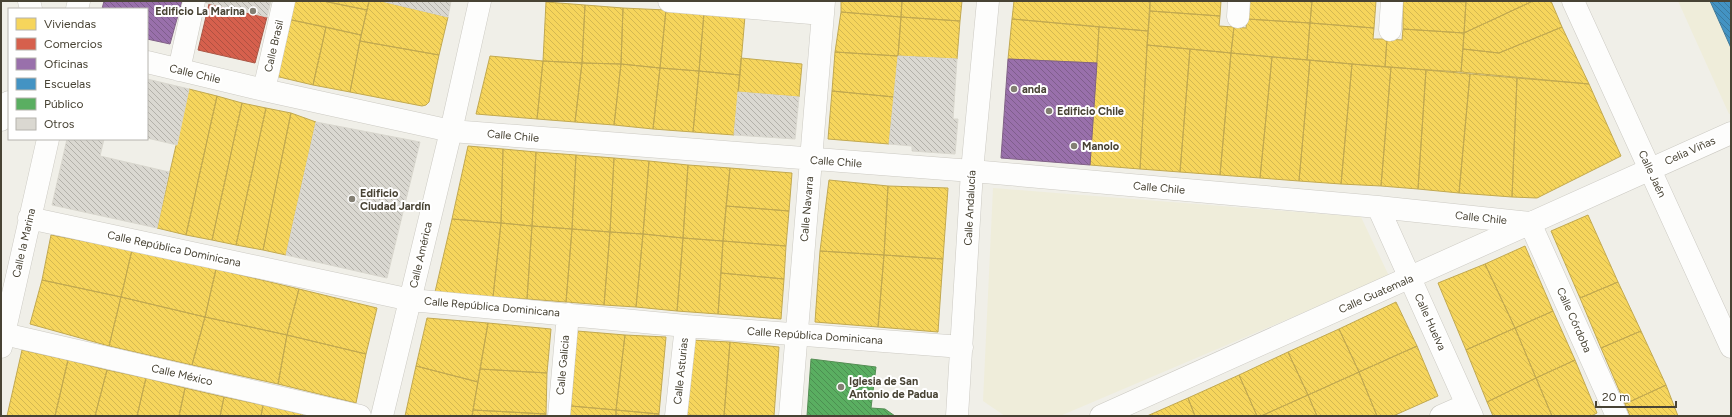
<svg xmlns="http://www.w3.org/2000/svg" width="1732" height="417" font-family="Figtree,sans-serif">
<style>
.education{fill:#efedda}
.homes{fill:url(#homes-back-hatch);stroke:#c2a950}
.shops{fill:url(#shops-back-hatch);stroke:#ab5746}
.offices{fill:url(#offices-back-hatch);stroke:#816287}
.schools{fill:url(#schools-back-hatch);stroke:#447b98}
.public{fill:url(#public-back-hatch);stroke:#558e54}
.building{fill:url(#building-back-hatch);stroke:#d9d7ce}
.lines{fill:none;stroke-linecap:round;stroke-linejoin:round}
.street-casing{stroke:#cccac3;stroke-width:23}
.street{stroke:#fdfdfc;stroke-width:22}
.poi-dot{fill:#837f73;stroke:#fff;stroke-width:1.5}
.labels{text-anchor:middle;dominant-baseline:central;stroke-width:4;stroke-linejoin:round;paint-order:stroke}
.poi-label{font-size:11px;font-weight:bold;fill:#484334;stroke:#fff;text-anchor:start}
.street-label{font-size:11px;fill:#484334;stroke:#fff}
</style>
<defs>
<pattern id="homes-back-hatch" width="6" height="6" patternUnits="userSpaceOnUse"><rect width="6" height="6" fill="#f6d55c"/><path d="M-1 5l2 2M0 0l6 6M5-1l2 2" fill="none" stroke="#d4b851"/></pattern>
<pattern id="shops-back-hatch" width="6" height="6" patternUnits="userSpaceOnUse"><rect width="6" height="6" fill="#d6604d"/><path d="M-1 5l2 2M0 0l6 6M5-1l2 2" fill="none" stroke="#b05141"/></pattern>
<pattern id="offices-back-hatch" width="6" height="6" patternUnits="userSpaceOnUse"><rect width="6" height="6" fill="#9970ab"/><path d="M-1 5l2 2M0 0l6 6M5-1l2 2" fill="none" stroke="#7f5e8c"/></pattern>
<pattern id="schools-back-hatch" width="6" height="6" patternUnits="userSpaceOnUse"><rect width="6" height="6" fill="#4393c3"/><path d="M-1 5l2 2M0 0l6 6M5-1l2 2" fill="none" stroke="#3a7a9f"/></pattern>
<pattern id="public-back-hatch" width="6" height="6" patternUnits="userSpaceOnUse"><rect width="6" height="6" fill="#5aae61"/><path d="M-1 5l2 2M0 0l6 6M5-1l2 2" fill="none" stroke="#4c8f51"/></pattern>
<pattern id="building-back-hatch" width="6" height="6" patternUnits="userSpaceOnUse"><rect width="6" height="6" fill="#dad8d1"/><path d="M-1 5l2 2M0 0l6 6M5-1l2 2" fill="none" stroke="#b3b1aa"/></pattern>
</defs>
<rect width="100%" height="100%" fill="#f0efe8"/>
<path class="education" d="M 1678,1 L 1731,1 L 1731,113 L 1729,114 Z
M 993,188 L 1361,217 L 1389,276 L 1060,416 L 1005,416 L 983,401 Z"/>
<path class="homes" d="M 291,1 L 323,1 L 367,10 L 361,35 L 287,19 Z
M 323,1 L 369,1 L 367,10 Z
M 369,1 L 381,1 L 448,17 L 439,55 L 360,41 Z
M 841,1 L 902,1 L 901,17 L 841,12 Z
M 902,1 L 962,1 L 960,21 L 901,17 Z
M 1014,1 L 1150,1 L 1148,31 L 1012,19 Z
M 1150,1 L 1221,1 L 1220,16 L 1150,11 Z
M 1248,1 L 1312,1 L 1310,23 L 1247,19 Z
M 1312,1 L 1376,1 L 1374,28 L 1310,23 Z
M 1403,1 L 1466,2 L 1464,33 L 1403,29 Z
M 1466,1 L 1533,1 L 1464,33 Z
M 1533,1 L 1551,1 L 1562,27 L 1499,53 L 1463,49 L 1464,33 Z
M 546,2 L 585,5 L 582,63 L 543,61 Z
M 585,5 L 623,8 L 621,64 L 582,63 Z
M 623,8 L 666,10 L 660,68 L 621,64 Z
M 666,10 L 704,13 L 699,71 L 660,68 Z
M 1150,11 L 1220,16 L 1219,26 L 1234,27 L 1231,53 L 1147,45 Z
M 841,12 L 901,17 L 898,56 L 835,52 Z
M 704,13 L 745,16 L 740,75 L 699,71 Z
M 901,17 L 960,21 L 957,59 L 898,56 Z
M 287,19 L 326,27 L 313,85 L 275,76 Z
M 1012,19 L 1099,27 L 1097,63 L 1008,59 Z
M 1247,19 L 1310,23 L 1307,60 L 1231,53 L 1234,27 L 1246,28 Z
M 1310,23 L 1374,28 L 1373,39 L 1387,39 L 1385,67 L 1307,60 Z
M 326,27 L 361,35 L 350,92 L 313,85 Z
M 1099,27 L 1148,31 L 1140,169 L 1090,165 Z
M 1562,27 L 1589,84 L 1461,72 L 1463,49 L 1499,53 Z
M 1403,29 L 1464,33 L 1461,72 L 1385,67 L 1387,39 L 1402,40 Z
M 360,41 L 439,55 L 429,102 L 426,105 L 422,106 L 350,92 Z
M 1147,45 L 1190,49 L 1180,172 L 1140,169 Z
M 1190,49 L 1231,53 L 1220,175 L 1180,172 Z
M 835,52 L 898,56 L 894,97 L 832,91 Z
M 1231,53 L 1272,57 L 1260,178 L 1220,175 Z
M 490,56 L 543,61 L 537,119 L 476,114 Z
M 1272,57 L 1310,60 L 1299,181 L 1260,178 Z
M 741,58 L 802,64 L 799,97 L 738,92 Z
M 1310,60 L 1352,64 L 1341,184 L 1299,181 Z
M 543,61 L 582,63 L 575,122 L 537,119 Z
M 582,63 L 621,64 L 614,125 L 575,122 Z
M 621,64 L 660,68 L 653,129 L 614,125 Z
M 1352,64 L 1391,67 L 1381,186 L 1341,184 Z
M 1391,67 L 1426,70 L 1418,189 L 1381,186 Z
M 660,68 L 699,71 L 693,132 L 653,129 Z
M 1426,70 L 1470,74 L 1459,193 L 1418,189 Z
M 699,71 L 740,75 L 734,135 L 693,132 Z
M 1470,74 L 1517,78 L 1512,197 L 1459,193 Z
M 1517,78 L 1589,84 L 1621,156 L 1537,198 L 1512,197 Z
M 189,89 L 217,96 L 186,235 L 157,228 Z
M 832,91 L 894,97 L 889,144 L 828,139 Z
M 217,96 L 242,103 L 212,240 L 186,235 Z
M 242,103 L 266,108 L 236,245 L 212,240 Z
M 266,108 L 291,113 L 263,250 L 236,245 Z
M 291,113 L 316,122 L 286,255 L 263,250 Z
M 468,146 L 503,149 L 501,223 L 452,219 Z
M 503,149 L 536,152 L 532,226 L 501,223 Z
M 536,152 L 576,155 L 572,229 L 532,226 Z
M 576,155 L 614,158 L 610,232 L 572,229 Z
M 614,158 L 649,161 L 643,234 L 610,232 Z
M 649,161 L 688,165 L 683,238 L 643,234 Z
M 688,165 L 730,168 L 723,241 L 683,238 Z
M 730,168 L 792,173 L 789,211 L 726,206 Z
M 829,180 L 888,186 L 884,255 L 820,251 Z
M 888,186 L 948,188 L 943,259 L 884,255 Z
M 726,206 L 789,211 L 786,246 L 723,241 Z
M 1588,215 L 1618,282 L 1580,298 L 1551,231 Z
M 452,219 L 501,223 L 493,297 L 435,292 Z
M 501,223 L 532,226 L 527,299 L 493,297 Z
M 532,226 L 572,229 L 566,302 L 527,299 Z
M 572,229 L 610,232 L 604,305 L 566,302 Z
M 610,232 L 643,234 L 636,307 L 604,305 Z
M 643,234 L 683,238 L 677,311 L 636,307 Z
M 51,235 L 132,250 L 121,297 L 42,280 Z
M 683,238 L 723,241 L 718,314 L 677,311 Z
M 723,241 L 786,246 L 784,279 L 721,273 Z
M 1525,246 L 1553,311 L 1515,328 L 1485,264 Z
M 132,250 L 216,269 L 205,317 L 121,297 Z
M 820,251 L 884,255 L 878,327 L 815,322 Z
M 884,255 L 943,259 L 938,332 L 878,327 Z
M 1485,264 L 1515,328 L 1466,350 L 1438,283 Z
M 216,269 L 299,289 L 287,335 L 205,317 Z
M 721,273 L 784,279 L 781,319 L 718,314 Z
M 42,280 L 121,297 L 109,346 L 30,324 Z
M 1618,282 L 1641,331 L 1601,348 L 1580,298 Z
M 299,289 L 377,308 L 366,354 L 287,335 Z
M 121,297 L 205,317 L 192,365 L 109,346 Z
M 1396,302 L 1417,346 L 1359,372 L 1339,329 Z
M 1553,311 L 1575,360 L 1536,378 L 1515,328 Z
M 205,317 L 287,335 L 278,384 L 192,365 Z
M 427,318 L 488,323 L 478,382 L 416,366 Z
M 488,323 L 551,329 L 547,373 L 480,369 Z
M 1515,328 L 1536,378 L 1487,402 L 1466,350 Z
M 1339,329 L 1359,372 L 1308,395 L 1288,352 Z
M 577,331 L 625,335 L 616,410 L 571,406 Z
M 1641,331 L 1666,385 L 1625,404 L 1601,348 Z
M 287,335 L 366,354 L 356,403 L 278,384 Z
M 625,335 L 666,337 L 659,414 L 616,410 Z
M 690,340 L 730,342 L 724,416 L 684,415 Z
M 730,342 L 779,347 L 774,416 L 724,416 Z
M 1417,346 L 1438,396 L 1393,416 L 1377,416 L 1359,372 Z
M 22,350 L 68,360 L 55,416 L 7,416 Z
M 1288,352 L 1308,395 L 1261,416 L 1257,416 L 1239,375 Z
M 68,360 L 107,370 L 95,416 L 55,416 Z
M 1575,360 L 1597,413 L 1591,416 L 1552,416 L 1536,378 Z
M 416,366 L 478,382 L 472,416 L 405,416 Z
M 480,369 L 547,373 L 546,414 L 473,410 Z
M 107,370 L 146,378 L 137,416 L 95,416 Z
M 1359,372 L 1377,416 L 1317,416 L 1308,395 Z
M 1239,375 L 1257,416 L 1195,416 L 1188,398 Z
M 146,378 L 185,388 L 179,416 L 137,416 Z
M 1536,378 L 1552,416 L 1493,416 L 1487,402 Z
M 1666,385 L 1678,416 L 1630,416 L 1625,404 Z
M 185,388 L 224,397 L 220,416 L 179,416 Z
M 1308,395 L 1317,416 L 1261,416 Z
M 224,397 L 263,405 L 261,416 L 220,416 Z
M 1188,398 L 1195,416 L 1147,416 Z
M 263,405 L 303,414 L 303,416 L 261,416 Z
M 571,406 L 616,410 L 616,416 L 570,416 Z
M 473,410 L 546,414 L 546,416 L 472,416 Z
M 616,410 L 659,414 L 659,416 L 616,416 Z"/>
<path class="shops" d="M 209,4 L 267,17 L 255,63 L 198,50 Z"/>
<path class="offices" d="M 104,1 L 182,1 L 170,44 L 147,39 L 147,9 L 102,9 Z
M 1008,59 L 1097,63 L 1090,165 L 1001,158 Z"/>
<path class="schools" d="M 1710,1 L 1731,1 L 1731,48 Z"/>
<path class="public" d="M 811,359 L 876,367 L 871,408 L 885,409 L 895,416 L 807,416 Z"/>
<path class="building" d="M 198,1 L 271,1 L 267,17 Z
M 381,1 L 451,1 L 448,17 Z
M 898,56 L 957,59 L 953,119 L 958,119 L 955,154 L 912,151 L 912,146 L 889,144 Z
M 147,79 L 189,89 L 177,145 L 147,138 Z
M 738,92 L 799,97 L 795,139 L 734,135 Z
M 316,122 L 420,142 L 387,278 L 286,255 Z
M 67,139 L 104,139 L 100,156 L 169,172 L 157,228 L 52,205 Z"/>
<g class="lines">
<defs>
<path id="street" d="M 29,1 L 31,9
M 669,1 L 823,14
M 1573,1 L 1731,347
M 77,9 L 79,1
M 1238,17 L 1239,1
M 1390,30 L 1392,1
M 147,62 L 264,90 L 451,131 L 972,171 L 1378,207 L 1530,223
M 179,70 L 194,1
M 264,90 L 284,1
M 1,120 L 9,102
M 1378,207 L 1472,416
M 29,218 L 411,300 L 686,326 L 962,347
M 1530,223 L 1617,416
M 4,334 L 360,416
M 1,347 L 48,139
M 382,416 L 451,131 L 480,1
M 559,416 L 568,314
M 676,416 L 686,326
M 790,416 L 824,1
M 957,416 L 972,171 L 988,1
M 1101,416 L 1731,133
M 1441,416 L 1466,405"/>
</defs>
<use href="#street" class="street-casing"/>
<use href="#street" class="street"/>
</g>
<g class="poi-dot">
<circle cx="253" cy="11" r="4"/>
<circle cx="1014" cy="89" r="4"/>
<circle cx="1049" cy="111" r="4"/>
<circle cx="1074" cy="146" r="4"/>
<circle cx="352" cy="199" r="4"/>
<circle cx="841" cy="387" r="4"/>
</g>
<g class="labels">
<g class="poi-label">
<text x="245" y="11" text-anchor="end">Edificio La Marina</text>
<text x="1022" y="89">anda</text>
<text x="1057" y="111">Edificio Chile</text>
<text x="1082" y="146">Manolo</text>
<text x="360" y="193">Edificio<tspan x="360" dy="13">Ciudad Jardín</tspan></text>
<text x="849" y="381">Iglesia de San<tspan x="849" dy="13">Antonio de Padua</tspan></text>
</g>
<g class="street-label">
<text transform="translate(274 46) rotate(-77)">Calle Brasil</text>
<text transform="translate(195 74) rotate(13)">Calle Chile</text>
<text transform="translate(513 136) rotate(5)">Calle Chile</text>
<text transform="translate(1690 151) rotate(-24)">Celia Viñas</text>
<text transform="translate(836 162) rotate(4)">Calle Chile</text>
<text transform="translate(1652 174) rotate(65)">Calle Jaén</text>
<text transform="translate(1159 188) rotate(5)">Calle Chile</text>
<text transform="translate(970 208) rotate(-87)">Calle Andalucía</text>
<text transform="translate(807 209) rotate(-85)">Calle Navarra</text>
<text transform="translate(1481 218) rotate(6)">Calle Chile</text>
<text transform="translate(24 243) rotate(-77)">Calle la Marina</text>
<text transform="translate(174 249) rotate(12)">Calle República Dominicana</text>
<text transform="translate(421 255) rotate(-77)">Calle América</text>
<text transform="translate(1376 294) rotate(-24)">Calle Guatemala</text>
<text transform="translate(492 307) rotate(5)">Calle República Dominicana</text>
<text transform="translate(1574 320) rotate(66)">Calle Córdoba</text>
<text transform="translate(1430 322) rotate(66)">Calle Huelva</text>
<text transform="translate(815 336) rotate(4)">Calle República Dominicana</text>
<text transform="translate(563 365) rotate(-85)">Calle Galicia</text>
<text transform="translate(681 371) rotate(-84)">Calle Asturias</text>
<text transform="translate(182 375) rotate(13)">Calle México</text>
</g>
</g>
<rect width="1732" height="417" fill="none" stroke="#484334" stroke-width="4"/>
<rect x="8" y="8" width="140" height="132" fill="#ffffff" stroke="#b6b4ae"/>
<rect x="16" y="18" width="20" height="12" fill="#f6d55c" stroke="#b6b4ae"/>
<text x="44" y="28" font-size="12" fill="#484334">Viviendas</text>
<rect x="16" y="38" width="20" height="12" fill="#d6604d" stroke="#b6b4ae"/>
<text x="44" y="48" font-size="12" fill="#484334">Comercios</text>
<rect x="16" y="58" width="20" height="12" fill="#9970ab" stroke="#b6b4ae"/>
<text x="44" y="68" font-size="12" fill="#484334">Oficinas</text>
<rect x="16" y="78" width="20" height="12" fill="#4393c3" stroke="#b6b4ae"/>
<text x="44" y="88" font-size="12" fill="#484334">Escuelas</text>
<rect x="16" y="98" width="20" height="12" fill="#5aae61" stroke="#b6b4ae"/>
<text x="44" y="108" font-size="12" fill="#484334">Público</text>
<rect x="16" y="118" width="20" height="12" fill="#dad8d1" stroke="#b6b4ae"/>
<text x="44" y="128" font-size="12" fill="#484334">Otros</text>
<path d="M1596 401v6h80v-6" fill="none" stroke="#484334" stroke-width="2"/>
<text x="1602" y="401" font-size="12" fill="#484334" stroke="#ffffff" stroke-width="3" paint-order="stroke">20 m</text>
</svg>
